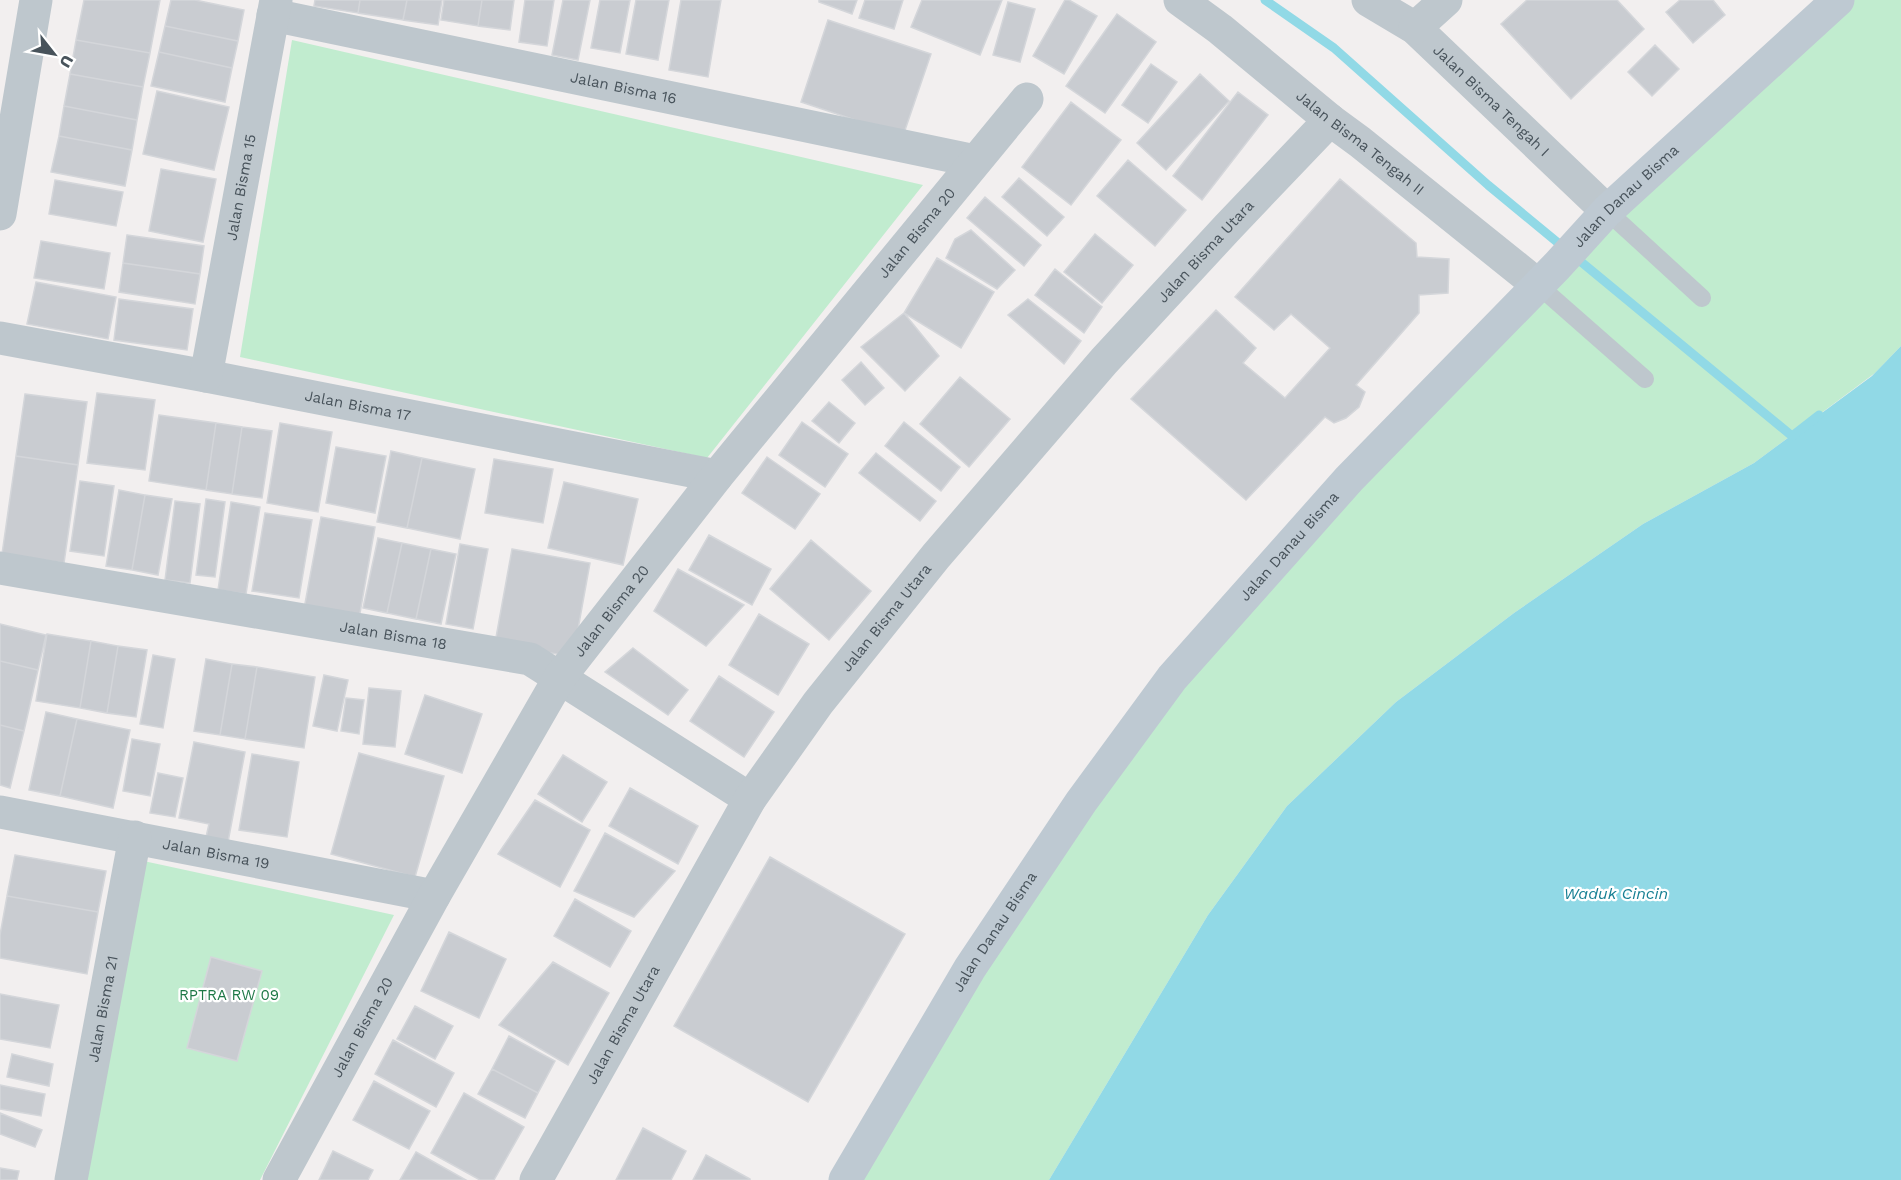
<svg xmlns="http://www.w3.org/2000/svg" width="1901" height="1180" font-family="'Work Sans',sans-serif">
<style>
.green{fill:#c1eccf}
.water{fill:#91d9e6}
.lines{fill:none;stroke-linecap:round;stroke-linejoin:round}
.stream{stroke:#91d9e6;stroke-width:9}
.building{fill:#c9ccd1;stroke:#d4d6da;stroke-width:1.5}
.lane{stroke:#bec7cd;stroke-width:18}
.street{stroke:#bec7cd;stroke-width:33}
.secondary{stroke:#bec9d2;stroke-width:33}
.labels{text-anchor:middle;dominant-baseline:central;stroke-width:4.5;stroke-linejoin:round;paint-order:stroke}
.street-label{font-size:15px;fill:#48535b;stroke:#fff}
.park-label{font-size:15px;fill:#1d7846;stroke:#fff}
.water-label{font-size:16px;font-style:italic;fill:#167f93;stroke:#fff}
</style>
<rect width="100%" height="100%" fill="#f2efef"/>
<path class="green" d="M 1838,0 L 1901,0 L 1901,346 L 1875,373 L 1754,463 L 1643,524 L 1514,613 L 1396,702 L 1287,806 L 1208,915 L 1049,1180 L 849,1180 L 1081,802 L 1349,479 Z
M 292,40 L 923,185 L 707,458 L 240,357 Z
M 139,860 L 394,915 L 260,1180 L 83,1180 Z"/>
<path class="water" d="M 1901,346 L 1901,1180 L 1049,1180 L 1208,915 L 1287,806 L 1396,702 L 1514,613 L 1643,524 L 1754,463 L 1872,376 Z"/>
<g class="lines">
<path class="stream" d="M 1265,0 L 1334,48 L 1488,185 L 1792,436 L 1819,415"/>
</g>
<path class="building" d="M 84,0 L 160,0 L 150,53 L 76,40 Z
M 171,0 L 195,0 L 244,10 L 238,41 L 165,26 Z
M 315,0 L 360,0 L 358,13 L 314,6 Z
M 360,0 L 407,0 L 403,20 L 358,13 Z
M 407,0 L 442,0 L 438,25 L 403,20 Z
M 444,0 L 482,0 L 478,26 L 441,20 Z
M 482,0 L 514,0 L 510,30 L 478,26 Z
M 525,0 L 554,0 L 547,46 L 519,42 Z
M 563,0 L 590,0 L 578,60 L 552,55 Z
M 600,0 L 630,0 L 620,53 L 591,48 Z
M 636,0 L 669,0 L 658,60 L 626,54 Z
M 681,0 L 721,0 L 708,77 L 669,70 Z
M 819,0 L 857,0 L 852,14 L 819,2 Z
M 865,0 L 903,0 L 894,29 L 859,18 Z
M 922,0 L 1002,0 L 980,55 L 911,27 Z
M 1065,0 L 1069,0 L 1097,16 L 1064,74 L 1033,56 Z
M 1527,0 L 1617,0 L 1644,29 L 1571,99 L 1501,24 Z
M 1680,0 L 1713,0 L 1725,15 L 1693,43 L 1666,12 Z
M 1008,2 L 1035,9 L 1020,62 L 993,55 Z
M 1117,14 L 1156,42 L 1105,113 L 1066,86 Z
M 828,20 L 931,54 L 903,136 L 801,102 Z
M 165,26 L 238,41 L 232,68 L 159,52 Z
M 76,40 L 150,53 L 143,87 L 70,74 Z
M 1655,45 L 1679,69 L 1652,96 L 1628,72 Z
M 159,52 L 232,68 L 225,102 L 151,86 Z
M 1151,64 L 1177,82 L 1148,123 L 1122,105 Z
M 70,74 L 143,87 L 137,120 L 64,106 Z
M 1200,74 L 1229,101 L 1166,170 L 1137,143 Z
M 157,91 L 229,107 L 214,170 L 143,154 Z
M 1238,92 L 1268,115 L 1202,200 L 1173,176 Z
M 1071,102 L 1121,140 L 1071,205 L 1022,167 Z
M 64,106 L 137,120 L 132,150 L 59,136 Z
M 59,136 L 132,150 L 125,186 L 51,172 Z
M 1128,160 L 1186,210 L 1155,246 L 1097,196 Z
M 161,169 L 216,179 L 203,242 L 149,231 Z
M 1019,178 L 1064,217 L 1047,236 L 1002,197 Z
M 1340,179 L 1416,243 L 1417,257 L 1449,259 L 1448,293 L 1419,295 L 1419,313 L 1356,385 L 1365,392 L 1359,407 L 1346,418 L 1334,423 L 1325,417 L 1246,500 L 1131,399 L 1216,310 L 1256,348 L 1243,363 L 1285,398 L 1330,348 L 1291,314 L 1274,330 L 1235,297 Z
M 55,180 L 123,192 L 116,226 L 49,214 Z
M 985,197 L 1041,245 L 1024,266 L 967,218 Z
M 971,230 L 1015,270 L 997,289 L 946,258 L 955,239 Z
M 1095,234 L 1133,265 L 1102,303 L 1064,272 Z
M 127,235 L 204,246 L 200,274 L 123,263 Z
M 41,241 L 110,253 L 104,289 L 34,278 Z
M 937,258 L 994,292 L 961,348 L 904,313 Z
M 123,263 L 200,274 L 195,304 L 119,292 Z
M 1055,269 L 1102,307 L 1084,333 L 1035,295 Z
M 36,282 L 116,297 L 108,339 L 27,324 Z
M 119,299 L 193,309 L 187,350 L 114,340 Z
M 1028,299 L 1081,341 L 1064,364 L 1008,315 Z
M 904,313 L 939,356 L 905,391 L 861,347 Z
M 861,362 L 884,388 L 865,405 L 842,380 Z
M 960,377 L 1010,419 L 969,467 L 920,424 Z
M 97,393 L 155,400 L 145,470 L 87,463 Z
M 25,394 L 87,402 L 78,465 L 16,456 Z
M 829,402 L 855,423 L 839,443 L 812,421 Z
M 159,415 L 216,423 L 206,490 L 149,481 Z
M 802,422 L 848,454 L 825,487 L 779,455 Z
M 904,422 L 960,467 L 941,491 L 885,446 Z
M 216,423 L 242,427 L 232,494 L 206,490 Z
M 280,423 L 332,432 L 318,512 L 267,503 Z
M 242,427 L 272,431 L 262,498 L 232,494 Z
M 336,447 L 386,456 L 375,513 L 326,503 Z
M 391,451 L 422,458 L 407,528 L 377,522 Z
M 876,453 L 936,501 L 920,521 L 859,473 Z
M 16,456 L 78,465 L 64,563 L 2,554 Z
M 767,457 L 820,494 L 795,529 L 742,493 Z
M 422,458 L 475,469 L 460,539 L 407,528 Z
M 494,459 L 553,469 L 543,523 L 485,513 Z
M 80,481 L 114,486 L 104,556 L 70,551 Z
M 564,482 L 638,499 L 623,565 L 548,548 Z
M 119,490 L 145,495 L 132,570 L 106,566 Z
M 145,495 L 172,499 L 158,575 L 132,570 Z
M 206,499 L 225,502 L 215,577 L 196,575 Z
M 175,501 L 200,504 L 190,583 L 165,580 Z
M 231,502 L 260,507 L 246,594 L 218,590 Z
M 265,513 L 312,520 L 299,598 L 252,591 Z
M 321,517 L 375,527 L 359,619 L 304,609 Z
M 709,535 L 771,569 L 752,605 L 689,570 Z
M 378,538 L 402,543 L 387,613 L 363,608 Z
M 811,540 L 871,591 L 829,640 L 770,589 Z
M 402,543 L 431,549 L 416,619 L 387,613 Z
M 460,544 L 488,549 L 473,629 L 446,624 Z
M 431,549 L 456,554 L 441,624 L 416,619 Z
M 512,549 L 590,563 L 573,657 L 495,643 Z
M 678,569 L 744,605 L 706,646 L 654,611 Z
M 759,614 L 809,644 L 778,695 L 729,665 Z
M 0,624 L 46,635 L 38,670 L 0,661 Z
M 47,634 L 91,641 L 80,708 L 36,701 Z
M 91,641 L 118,646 L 107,713 L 80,708 Z
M 118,646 L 147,650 L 136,717 L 107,713 Z
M 633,648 L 688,690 L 668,715 L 605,672 Z
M 153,655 L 175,659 L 163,728 L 140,724 Z
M 206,659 L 232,664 L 220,735 L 194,731 Z
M 0,661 L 38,670 L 24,731 L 0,725 Z
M 232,664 L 257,667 L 245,739 L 220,735 Z
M 257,667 L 315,677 L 304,748 L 245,739 Z
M 324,675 L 348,680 L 337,731 L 313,726 Z
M 719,676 L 774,712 L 744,757 L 690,721 Z
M 369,688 L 401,691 L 395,747 L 363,744 Z
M 425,695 L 482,714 L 462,773 L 405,754 Z
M 346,698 L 364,700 L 359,734 L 341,731 Z
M 46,712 L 77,719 L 60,796 L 29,790 Z
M 77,719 L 130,730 L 113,808 L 60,796 Z
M 0,725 L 24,731 L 10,788 L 0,785 Z
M 132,739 L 160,744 L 150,796 L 123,791 Z
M 194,742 L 245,752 L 228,842 L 206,837 L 209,824 L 179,818 Z
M 359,753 L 444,776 L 415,877 L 331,854 Z
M 252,754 L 299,762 L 287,837 L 239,830 Z
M 563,755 L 607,782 L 582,822 L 538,794 Z
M 158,773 L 183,778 L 175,817 L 150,813 Z
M 630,788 L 698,826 L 678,864 L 609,826 Z
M 535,800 L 590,830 L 560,887 L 498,854 Z
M 605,833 L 675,871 L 634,917 L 574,891 Z
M 15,855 L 106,871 L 98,912 L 7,896 Z
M 770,857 L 905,934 L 808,1102 L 674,1026 Z
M 7,896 L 98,912 L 87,974 L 0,958 L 0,935 Z
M 575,899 L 631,931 L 610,967 L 554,936 Z
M 449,932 L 506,959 L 479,1018 L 421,991 Z
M 211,957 L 262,971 L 237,1061 L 187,1048 Z
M 553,962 L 609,993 L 568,1065 L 499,1025 Z
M 0,994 L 59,1005 L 50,1048 L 0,1039 Z
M 415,1006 L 453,1026 L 435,1059 L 397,1039 Z
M 509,1036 L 555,1061 L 538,1093 L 492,1069 Z
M 393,1040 L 454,1073 L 436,1107 L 375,1074 Z
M 12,1054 L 53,1064 L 49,1086 L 7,1077 Z
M 492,1069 L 538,1093 L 525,1118 L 478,1094 Z
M 374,1081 L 430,1111 L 409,1149 L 353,1120 Z
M 0,1085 L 45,1094 L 41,1116 L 0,1109 Z
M 464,1093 L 524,1127 L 494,1180 L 480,1180 L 431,1153 Z
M 0,1113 L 42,1130 L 35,1147 L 0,1134 Z
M 643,1128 L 686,1151 L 671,1180 L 616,1180 Z
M 333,1151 L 373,1170 L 368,1180 L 319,1180 Z
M 416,1152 L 466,1180 L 400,1180 Z
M 706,1155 L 750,1179 L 750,1180 L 693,1180 Z
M 0,1168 L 19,1171 L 17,1180 L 0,1180 Z"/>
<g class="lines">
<path class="lane" d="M 1607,211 L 1702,298
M 1538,285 L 1645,379"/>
<g class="street">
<path id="s1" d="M 1180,0 L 1220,29 L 1330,120 L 1360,142 L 1538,285"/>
<path id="s2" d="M 1368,0 L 1415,28 L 1607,211"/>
<path id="s3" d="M 273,15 L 975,161"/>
<path d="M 1415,28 L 1446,0"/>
<path d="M 0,214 L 36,0"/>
<path id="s4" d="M 0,338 L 206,376 L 717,476"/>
<path id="s5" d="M 206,376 L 276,0"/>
<path id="s6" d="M 0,568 L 530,659 L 750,799"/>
<path id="s7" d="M 0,812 L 434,896"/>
<path id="s8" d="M 71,1180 L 135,837"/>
<path id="s9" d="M 279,1180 L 434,896 L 560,677 L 717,476 L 1027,99"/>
<path id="s10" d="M 536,1180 L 750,799 L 818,703 L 936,556 L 1104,361 L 1228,227 L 1330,120"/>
</g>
<path class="secondary" id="s11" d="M 845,1180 L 970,968 L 1081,802 L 1172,678 L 1349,479 L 1557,266 L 1607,211 L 1838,0"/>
</g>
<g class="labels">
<g class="street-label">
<text stroke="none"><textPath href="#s3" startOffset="358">Jalan Bisma 16</textPath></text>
<text stroke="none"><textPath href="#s2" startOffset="160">Jalan Bisma Tengah I</textPath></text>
<text stroke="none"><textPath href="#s1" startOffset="230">Jalan Bisma Tengah II</textPath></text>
<text stroke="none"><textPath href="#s5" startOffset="192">Jalan Bisma 15</textPath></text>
<text stroke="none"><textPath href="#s11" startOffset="1262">Jalan Danau Bisma</textPath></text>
<text stroke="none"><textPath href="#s9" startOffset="1146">Jalan Bisma 20</textPath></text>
<text stroke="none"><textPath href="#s10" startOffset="1150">Jalan Bisma Utara</textPath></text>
<text stroke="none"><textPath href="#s4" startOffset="364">Jalan Bisma 17</textPath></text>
<text stroke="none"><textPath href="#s11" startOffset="776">Jalan Danau Bisma</textPath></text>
<text stroke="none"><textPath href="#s9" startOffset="660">Jalan Bisma 20</textPath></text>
<text stroke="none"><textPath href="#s10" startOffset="664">Jalan Bisma Utara</textPath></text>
<text stroke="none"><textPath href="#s6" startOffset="399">Jalan Bisma 18</textPath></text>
<text stroke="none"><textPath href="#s7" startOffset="220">Jalan Bisma 19</textPath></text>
<text stroke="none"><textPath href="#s11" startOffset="290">Jalan Danau Bisma</textPath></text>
<text stroke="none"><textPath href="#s8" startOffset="174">Jalan Bisma 21</textPath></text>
<text stroke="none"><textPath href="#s10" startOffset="178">Jalan Bisma Utara</textPath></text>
<text stroke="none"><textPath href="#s9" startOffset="174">Jalan Bisma 20</textPath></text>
</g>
<g class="park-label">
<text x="229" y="995">RPTRA RW 09</text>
</g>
<g class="water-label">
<text x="1616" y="893">Waduk Cincin</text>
</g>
</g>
<g transform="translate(54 54) rotate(121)" stroke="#ffffff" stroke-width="4.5" paint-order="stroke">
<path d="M0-4.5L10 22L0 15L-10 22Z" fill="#48535b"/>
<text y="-9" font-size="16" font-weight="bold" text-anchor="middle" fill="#48535b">U</text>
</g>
</svg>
